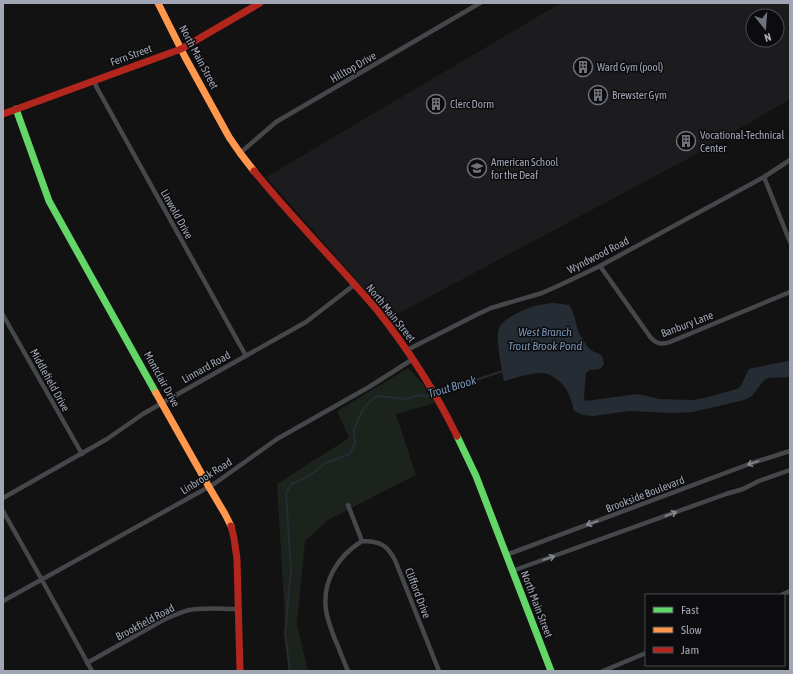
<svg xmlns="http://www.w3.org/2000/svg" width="793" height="674" font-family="'Asap Condensed',sans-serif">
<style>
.built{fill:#1c1c1e;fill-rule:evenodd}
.green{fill:#1c221c}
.water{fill:#252c34}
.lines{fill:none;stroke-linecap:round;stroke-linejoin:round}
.stream{stroke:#252c34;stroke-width:2}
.street{stroke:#46474b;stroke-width:4.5}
.fast{stroke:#63d668;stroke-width:7}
.slow{stroke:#ff974d;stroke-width:7}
.jam{stroke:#b3261e;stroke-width:7}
.oneway{stroke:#868a94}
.labels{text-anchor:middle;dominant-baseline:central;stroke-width:3;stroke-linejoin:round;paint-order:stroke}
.street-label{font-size:11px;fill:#a1a6b4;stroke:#0c0c0e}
.poi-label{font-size:11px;fill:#a1a6b4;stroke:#0c0c0e;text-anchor:start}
.water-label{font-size:12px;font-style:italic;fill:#7691b2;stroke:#0c0c0e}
</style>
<rect width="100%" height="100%" fill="#121212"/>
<path class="built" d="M 561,3 L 790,3 L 790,99 L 689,158 L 390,318 L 266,177 ZM 753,16 L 777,16 L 777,40 L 753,40 Z"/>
<path class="green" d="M 408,368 L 423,384 L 435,403 L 396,414 L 416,475 L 328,520 L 305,541 L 297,624 L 308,671 L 288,671 L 277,484 L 349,438 L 337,411 Z"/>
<path class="water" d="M 554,303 L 569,305 C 576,315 575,324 580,335 C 583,339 587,347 591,350 C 595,353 599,353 602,356 L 604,364 L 600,369 L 590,370 L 586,373 L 584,397 L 585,401 L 638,394 L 659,399 L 693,400 L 704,398 L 737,389 L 740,387 L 749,369 L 787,361 L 790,361 L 790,377 L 769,378 L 764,380 L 752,396 L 744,400 L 693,412 L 671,413 L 629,411 L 593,416 L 583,415 L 574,411 C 571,398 568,387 556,379 C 552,375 547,373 542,373 C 529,373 516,378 504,381 C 502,369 495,340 499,328 C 503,318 528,307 539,305 C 544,304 549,303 554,303 Z"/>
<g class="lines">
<path class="stream" d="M 290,671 L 285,633 L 291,570 L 286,493 L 292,484 L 309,476 L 325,463 L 350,454 L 355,443 L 354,429 L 361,413 L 369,402 L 377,396 L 407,399 L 420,395 L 427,396 L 503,371"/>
<path class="street" d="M 94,81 L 97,88 L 246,356
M 240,153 L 276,122 L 480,3
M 764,177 L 790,242
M 600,266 L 651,338 C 657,344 662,345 670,342 L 790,292
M 3,315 L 82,454
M 407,350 L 478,314 L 491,308 L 542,293 L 560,285 L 600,266 L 764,177 L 790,160
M 3,498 L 107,439 L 143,414 L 162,403 L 306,322 L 354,285
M 348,505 L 362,541 C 338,556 322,581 326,610 C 327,619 331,628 334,637 C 339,648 343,660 348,671
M 3,511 L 42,580 L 92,671
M 362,541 C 380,541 387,545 395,560 L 439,671
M 506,555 L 752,463 L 790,451
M 512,571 L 726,494 L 743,489 L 759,481 L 790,470
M 781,595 L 790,591
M 3,601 L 214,484 L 277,439 L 369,387 L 413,359
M 87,663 L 165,619 C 173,616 181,612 189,610 C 205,607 222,609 238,609
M 603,671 L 646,653"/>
<path class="fast" d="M 16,109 L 49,201 L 156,393
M 457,436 L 476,476 L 551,671"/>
<path class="slow" d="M 158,3 L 185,57 L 229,137 L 240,153 L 254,171
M 156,393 L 209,487 L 225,514 L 231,526"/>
<path class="jam" d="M 3,114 L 181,49 L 260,3
M 254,171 C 293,219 337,263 377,310 C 408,349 435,391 457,436
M 231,526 L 234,538 L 237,559 L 240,671"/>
</g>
<defs><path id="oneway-shaft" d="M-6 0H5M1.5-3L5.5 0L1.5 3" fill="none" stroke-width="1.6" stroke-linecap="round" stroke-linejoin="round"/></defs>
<g class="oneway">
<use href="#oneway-shaft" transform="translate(753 463) rotate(161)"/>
<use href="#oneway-shaft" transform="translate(671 514) rotate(-20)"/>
<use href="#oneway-shaft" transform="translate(592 523) rotate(160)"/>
<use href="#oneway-shaft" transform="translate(549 558) rotate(-19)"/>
</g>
<defs>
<symbol id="building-ring" viewBox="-11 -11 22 22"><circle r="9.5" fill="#0c0c0e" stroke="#6f727b" stroke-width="1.5"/><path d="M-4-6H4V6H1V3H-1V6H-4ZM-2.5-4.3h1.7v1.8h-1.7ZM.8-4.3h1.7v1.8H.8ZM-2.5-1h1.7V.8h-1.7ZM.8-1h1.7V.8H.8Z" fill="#6f727b"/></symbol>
<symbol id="school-ring" viewBox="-11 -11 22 22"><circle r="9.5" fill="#0c0c0e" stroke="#6f727b" stroke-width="1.5"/><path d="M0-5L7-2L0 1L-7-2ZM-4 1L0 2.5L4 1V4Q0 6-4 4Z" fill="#6f727b"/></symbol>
</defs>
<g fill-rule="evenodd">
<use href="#building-ring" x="572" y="56" width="22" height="22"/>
<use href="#building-ring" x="587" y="84" width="22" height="22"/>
<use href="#building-ring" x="425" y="93" width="22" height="22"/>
<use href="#building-ring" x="675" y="130" width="22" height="22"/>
<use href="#school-ring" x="466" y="157" width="22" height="22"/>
</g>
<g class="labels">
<g class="street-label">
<text transform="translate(131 55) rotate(-20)">Fern Street</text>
<text transform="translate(199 57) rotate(62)">North Main Street</text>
<text transform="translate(353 67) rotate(-30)">Hilltop Drive</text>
<text transform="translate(177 214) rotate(61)">Linwold Drive</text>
<text transform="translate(598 255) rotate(-27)">Wyndwood Road</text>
<text transform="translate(391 313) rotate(51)">North Main Street</text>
<text transform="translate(687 324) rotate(-21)">Banbury Lane</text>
<text transform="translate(206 367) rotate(-29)">Linnard Road</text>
<text transform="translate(162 379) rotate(61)">Montclair Drive</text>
<text transform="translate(50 380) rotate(61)">Middlefield Drive</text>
<text transform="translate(206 476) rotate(-32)">Linbrook Road</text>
<text transform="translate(645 494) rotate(-21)">Brookside Boulevard</text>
<text transform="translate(418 593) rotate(69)">Clifford Drive</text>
<text transform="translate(537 604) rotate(69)">North Main Street</text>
<text transform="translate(145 622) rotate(-28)">Brookfield Road</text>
</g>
<g class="poi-label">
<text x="597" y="67">Ward Gym (pool)</text>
<text x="612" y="95">Brewster Gym</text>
<text x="450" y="104">Clerc Dorm</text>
<text x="700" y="135">Vocational-Technical<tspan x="700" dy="13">Center</tspan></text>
<text x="491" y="162">American School<tspan x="491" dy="13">for the Deaf</tspan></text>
</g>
<g class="water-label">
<text x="545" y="332">West Branch<tspan x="545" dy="14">Trout Brook Pond</tspan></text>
<text transform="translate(452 387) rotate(-17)">Trout Brook</text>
</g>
</g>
<rect width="793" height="674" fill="none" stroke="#a1a6b4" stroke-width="8"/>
<rect x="645" y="594" width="140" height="72" fill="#0c0c0e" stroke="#484a50"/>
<rect x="653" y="607" width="20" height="6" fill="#63d668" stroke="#484a50"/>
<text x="681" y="614" font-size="12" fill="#a1a6b4">Fast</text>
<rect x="653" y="627" width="20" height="6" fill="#ff974d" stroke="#484a50"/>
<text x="681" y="634" font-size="12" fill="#a1a6b4">Slow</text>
<rect x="653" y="647" width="20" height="6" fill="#b3261e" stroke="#484a50"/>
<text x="681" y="654" font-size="12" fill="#a1a6b4">Jam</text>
<g transform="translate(765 28) rotate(163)"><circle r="19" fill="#0c0c0e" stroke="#484a50"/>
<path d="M0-3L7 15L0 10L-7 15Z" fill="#6f727b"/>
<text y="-6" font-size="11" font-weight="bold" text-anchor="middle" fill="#a1a6b4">N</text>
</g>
</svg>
